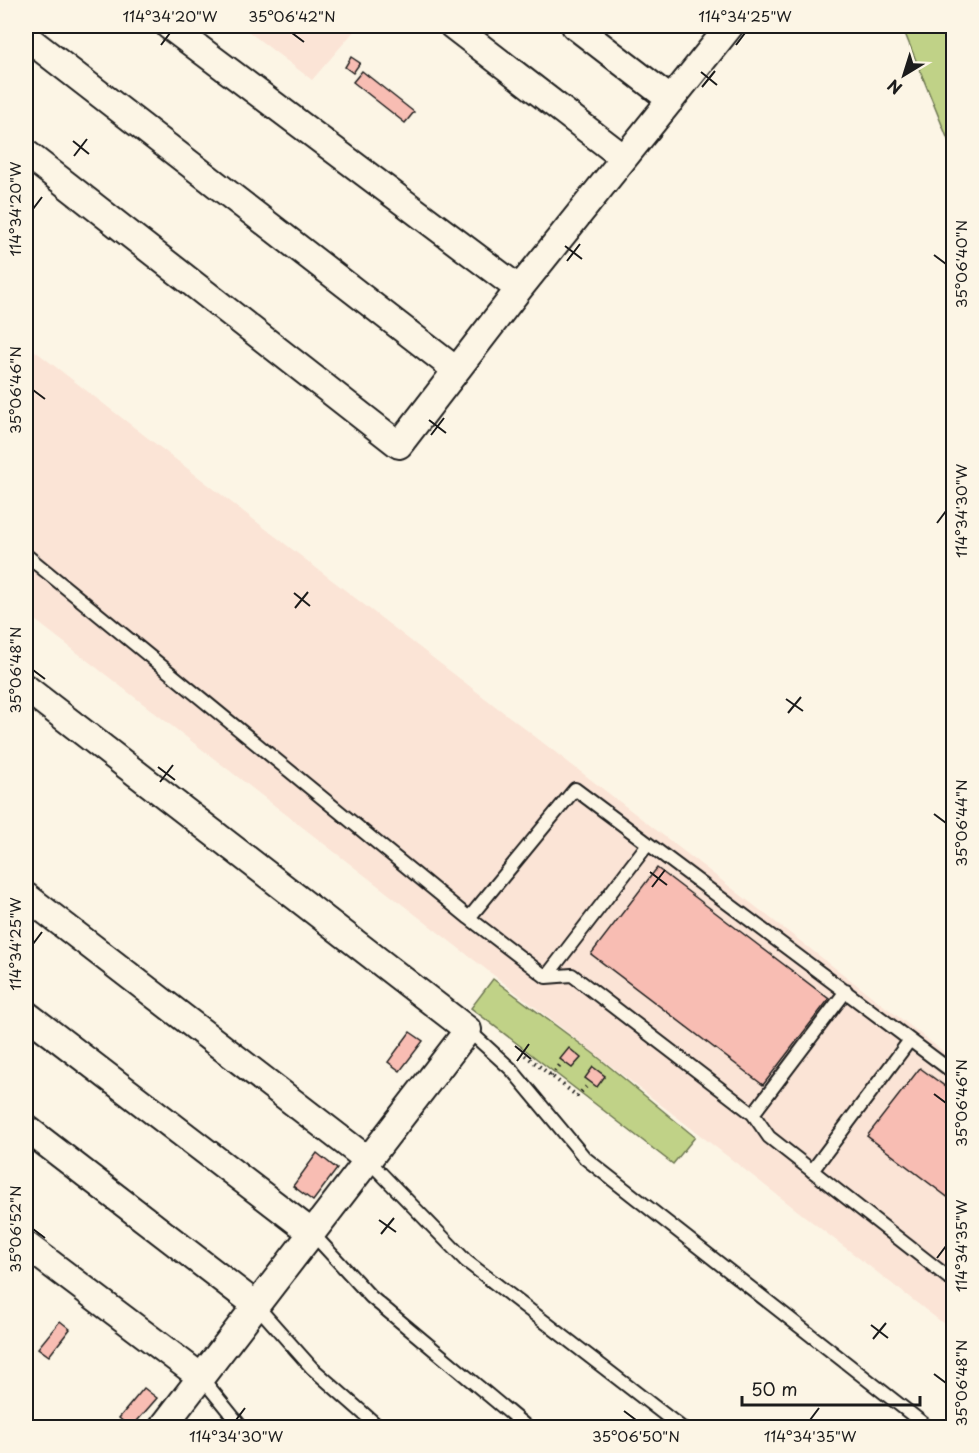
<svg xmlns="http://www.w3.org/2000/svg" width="979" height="1453" font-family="'Playpen Sans',sans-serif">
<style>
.built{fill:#fbe4d6}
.green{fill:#c0d287;stroke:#6e7752;stroke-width:1.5}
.building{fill:#f8bdb3;stroke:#1c1c1c;stroke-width:1.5}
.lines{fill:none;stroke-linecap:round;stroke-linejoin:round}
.lane-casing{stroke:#1c1c1c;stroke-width:16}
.street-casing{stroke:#1c1c1c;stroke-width:30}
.path{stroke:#1c1c1c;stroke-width:4;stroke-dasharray:1.5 4.5;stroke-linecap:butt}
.lane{stroke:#fcf5e5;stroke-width:12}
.street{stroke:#fcf5e5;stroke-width:26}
.ticks{fill:none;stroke:#1c1c1c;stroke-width:2}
.neatline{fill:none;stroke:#1c1c1c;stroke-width:2}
.ticks-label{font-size:15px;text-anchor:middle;fill:#1c1c1c}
</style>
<rect width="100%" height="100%" fill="#fcf5e5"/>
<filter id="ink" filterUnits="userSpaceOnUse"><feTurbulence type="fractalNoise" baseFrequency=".0167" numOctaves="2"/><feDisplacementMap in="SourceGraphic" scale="12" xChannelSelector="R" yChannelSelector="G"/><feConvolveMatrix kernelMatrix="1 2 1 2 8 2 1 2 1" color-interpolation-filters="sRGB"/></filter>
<g filter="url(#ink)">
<path class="built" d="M 241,26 L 352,26 L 356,29 L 312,80 Z
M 26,344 L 953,1059 L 953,1331 L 26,613 Z"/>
<path class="green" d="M 902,26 L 953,26 L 953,152 Z
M 493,979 L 594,1054 L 695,1137 L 673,1164 L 471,1008 Z"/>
<path class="building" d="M 351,57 L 360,63 L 353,73 L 345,67 Z
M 362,71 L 414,112 L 405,123 L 353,82 Z
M 657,868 L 829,999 L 763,1085 L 591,954 Z
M 410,1032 L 423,1041 L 400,1071 L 388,1062 Z
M 569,1048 L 581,1058 L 572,1068 L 560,1059 Z
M 593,1067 L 605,1076 L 597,1087 L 585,1078 Z
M 920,1068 L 954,1093 L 954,1202 L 867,1136 Z
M 317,1153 L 337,1169 L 313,1201 L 293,1186 Z
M 60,1321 L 70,1329 L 49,1356 L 38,1348 Z
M 144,1388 L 157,1398 L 131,1428 L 119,1418 Z"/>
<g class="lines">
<defs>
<path id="lane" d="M 26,555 L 469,918 L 546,977 L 572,975 L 753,1114 L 769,1137 L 954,1282
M 469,918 L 575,789 L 954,1073
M 546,977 L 648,844
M 468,1030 L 511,1069 L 585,1158 L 929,1428
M 753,1114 L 846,991
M 368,1160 L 466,1261 L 682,1428
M 812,1171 L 910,1040
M 312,1233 L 371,1297 L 528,1428
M 256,1305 L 312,1368 L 380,1428
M 201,1377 L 242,1428"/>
<path id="street" d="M 169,26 L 519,289
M 453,26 L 624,158
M 575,26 L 671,100
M 26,37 L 456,370
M 26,153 L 399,445 L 519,289 L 730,26
M 26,688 L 468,1030 L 162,1428
M 26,896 L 368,1160
M 26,1014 L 312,1233
M 26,1128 L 256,1305
M 26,1245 L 201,1377"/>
</defs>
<use href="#lane" class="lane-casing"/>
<use href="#street" class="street-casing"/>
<path class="path" d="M 525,1055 L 577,1096 L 586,1087
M 551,1076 L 560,1065"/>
<use href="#lane" class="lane"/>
<use href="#street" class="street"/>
</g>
</g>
<path class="ticks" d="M 292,33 L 304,42M 161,45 L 170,33M 736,45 L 745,33M 701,72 L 717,85M 702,87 L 715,71M 73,141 L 89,154M 74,156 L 87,139M 33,209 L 42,197M 565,246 L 582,259M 934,255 L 946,264M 567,261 L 580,244M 33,390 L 45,399M 429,420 L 446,433M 431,435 L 444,418M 937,523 L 946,511M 294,593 L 310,606M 295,608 L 308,592M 33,670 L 45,679M 786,699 L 803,711M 788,713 L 801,697M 158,767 L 175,780M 160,782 L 173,765M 934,814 L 946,823M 650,872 L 667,885M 652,887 L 665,870M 33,944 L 42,932M 515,1046 L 531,1059M 517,1061 L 529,1044M 934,1094 L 946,1103M 379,1220 L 396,1232M 33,1229 L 45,1238M 381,1234 L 394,1218M 937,1258 L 946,1246M 871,1325 L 888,1338M 873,1339 L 886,1323M 934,1374 L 946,1383M 624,1411 L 636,1420M 236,1420 L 245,1408M 810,1420 L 819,1408"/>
<rect width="979" height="1453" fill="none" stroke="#fcf5e5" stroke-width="66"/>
<g transform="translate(904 75) rotate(218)" stroke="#fcf5e5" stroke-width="4.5" paint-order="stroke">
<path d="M0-4.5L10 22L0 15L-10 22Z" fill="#1c1c1c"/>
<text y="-9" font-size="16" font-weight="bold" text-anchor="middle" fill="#1c1c1c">N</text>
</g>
<path d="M742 1396v9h178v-9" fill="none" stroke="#1c1c1c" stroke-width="3"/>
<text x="751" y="1396" font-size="18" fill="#1c1c1c" stroke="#fcf5e5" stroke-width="4.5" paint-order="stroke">50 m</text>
<rect x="33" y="33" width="913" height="1387" class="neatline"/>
<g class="ticks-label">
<text x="170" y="22">114°34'20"W</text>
<text x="292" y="22">35°06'42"N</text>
<text x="745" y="22">114°34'25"W</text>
<text transform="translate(16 209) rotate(-90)" y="5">114°34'20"W</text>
<text transform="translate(962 264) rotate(-90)" y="5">35°06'40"N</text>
<text transform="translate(16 390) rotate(-90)" y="5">35°06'46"N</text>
<text transform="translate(962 511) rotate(-90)" y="5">114°34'30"W</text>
<text transform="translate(16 670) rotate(-90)" y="5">35°06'48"N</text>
<text transform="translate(962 823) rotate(-90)" y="5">35°06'44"N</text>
<text transform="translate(16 944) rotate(-90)" y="5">114°34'25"W</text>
<text transform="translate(962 1103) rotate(-90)" y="5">35°06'46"N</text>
<text transform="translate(16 1229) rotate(-90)" y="5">35°06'52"N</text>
<text transform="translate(962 1246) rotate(-90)" y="5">114°34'35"W</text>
<text transform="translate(962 1383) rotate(-90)" y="5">35°06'48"N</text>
<text x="236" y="1442">114°34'30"W</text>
<text x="636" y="1442">35°06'50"N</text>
<text x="810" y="1442">114°34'35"W</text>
</g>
</svg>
